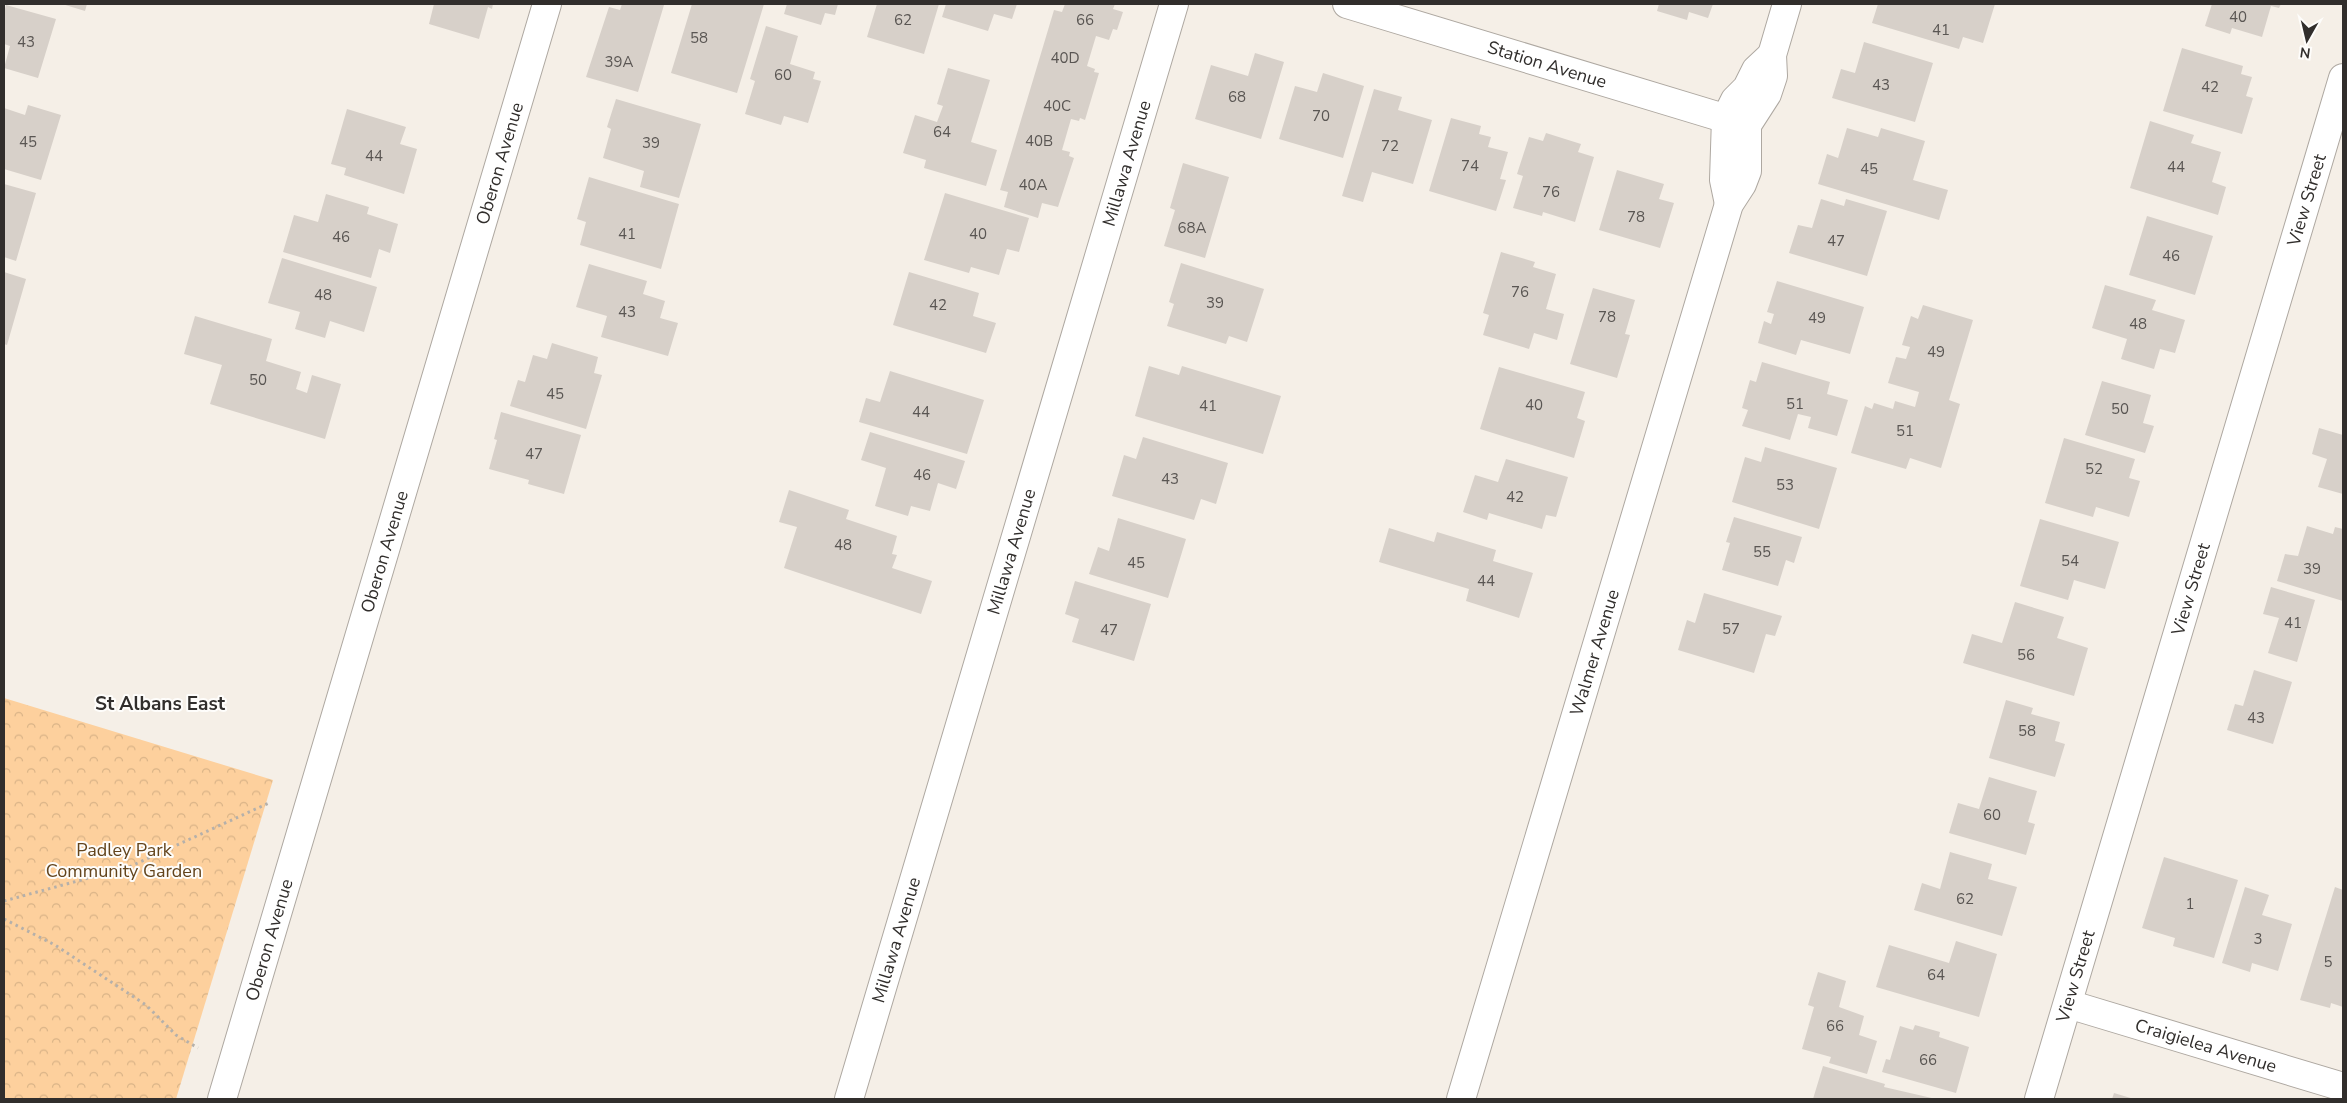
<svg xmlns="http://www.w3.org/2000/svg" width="2347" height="1103" font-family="'Nunito Sans',sans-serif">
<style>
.forest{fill:url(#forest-crowns)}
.building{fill:#d7d0c9}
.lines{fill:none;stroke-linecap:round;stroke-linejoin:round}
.minor-casing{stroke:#aea8a1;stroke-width:30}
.path{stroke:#b5b0aa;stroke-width:3;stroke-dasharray:2.5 4;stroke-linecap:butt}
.minor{stroke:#fff;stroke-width:28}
.labels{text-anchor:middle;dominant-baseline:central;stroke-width:4;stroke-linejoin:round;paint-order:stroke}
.number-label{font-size:15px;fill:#5a5653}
.street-label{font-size:18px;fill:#312e2c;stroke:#fefdfb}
.park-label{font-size:18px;fill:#63441c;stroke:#fefdfb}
.neighbourhood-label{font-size:19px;font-weight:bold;fill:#312e2c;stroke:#fefdfb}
</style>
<defs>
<pattern id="forest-crowns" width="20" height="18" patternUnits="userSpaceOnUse" patternTransform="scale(1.25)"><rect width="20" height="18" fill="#fdd09d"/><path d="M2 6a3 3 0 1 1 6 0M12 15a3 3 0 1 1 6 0" fill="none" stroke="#d9b387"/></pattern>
</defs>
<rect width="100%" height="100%" fill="#f5efe7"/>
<path class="forest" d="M 4,698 L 273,780 L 176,1099 L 4,1099 Z"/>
<path class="building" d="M 62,4 L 87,4 L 85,11 Z
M 434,4 L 493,4 L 492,9 L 488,7 L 479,39 L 429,24 Z
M 622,4 L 664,5 L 638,92 L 586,77 L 609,7 L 620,10 Z
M 692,4 L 764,4 L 737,93 L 671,73 Z
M 787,4 L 838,4 L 835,15 L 825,13 L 821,25 L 784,14 Z
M 877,4 L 939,4 L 924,54 L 867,37 Z
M 946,4 L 1017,4 L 1012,19 L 994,14 L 988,31 L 942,17 Z
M 1065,4 L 1115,4 L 1113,9 L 1123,12 L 1117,30 L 1113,29 L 1109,40 L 1096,36 L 1087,66 L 1095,69 L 1094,72 L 1099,73 L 1085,120 L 1080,118 L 1079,121 L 1071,119 L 1062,150 L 1070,152 L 1069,156 L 1074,158 L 1058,207 L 1042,203 L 1038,218 L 1004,207 L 1008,192 L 1000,190 L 1054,10 L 1062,12 Z
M 1659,4 L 1713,4 L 1708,18 L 1689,12 L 1687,20 L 1657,11 Z
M 1878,4 L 1995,4 L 1983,43 L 1963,37 L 1959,49 L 1872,23 Z
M 2212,4 L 2281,4 L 2279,8 L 2271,6 L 2262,37 L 2232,28 L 2230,34 L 2205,26 Z
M 6,5 L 56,19 L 38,78 L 4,68 L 10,46 L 4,44 L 4,13 Z
M 766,26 L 798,36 L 790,64 L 815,72 L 813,79 L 821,81 L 808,123 L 784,116 L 781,125 L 745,114 L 755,81 L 750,79 Z
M 1864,42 L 1933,63 L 1915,122 L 1832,98 L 1841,69 L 1855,73 Z
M 2182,48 L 2243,66 L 2241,74 L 2252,77 L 2246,96 L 2253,98 L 2242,134 L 2163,111 Z
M 1255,53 L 1284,62 L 1261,139 L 1195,119 L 1211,65 L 1248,76 Z
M 948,68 L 990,80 L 971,142 L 997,150 L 986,186 L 924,168 L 926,160 L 903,153 L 915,115 L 937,122 L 943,106 L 937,104 Z
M 1323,73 L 1364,86 L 1343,158 L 1279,139 L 1295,86 L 1317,92 Z
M 1374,89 L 1402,97 L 1398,110 L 1432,120 L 1413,184 L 1372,172 L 1363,202 L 1342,196 Z
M 616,99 L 701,124 L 679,198 L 640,187 L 644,171 L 603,158 L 611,129 L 607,127 Z
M 28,105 L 61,115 L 41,180 L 4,169 L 4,108 L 25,115 Z
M 347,109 L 406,127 L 400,144 L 417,149 L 404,194 L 344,175 L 346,168 L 331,164 Z
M 1451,118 L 1481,126 L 1479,134 L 1491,137 L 1488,147 L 1508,152 L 1500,179 L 1506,180 L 1496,211 L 1429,191 Z
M 2150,121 L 2194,135 L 2191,143 L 2221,152 L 2212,182 L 2226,187 L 2218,215 L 2130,188 Z
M 1847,128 L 1878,137 L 1881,128 L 1925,141 L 1913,180 L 1948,190 L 1939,220 L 1818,184 L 1827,154 L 1838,158 Z
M 1546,133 L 1581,144 L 1578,152 L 1594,157 L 1575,222 L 1543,212 L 1542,216 L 1513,208 L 1523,176 L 1517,174 L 1529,137 L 1543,141 Z
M 1183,163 L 1229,177 L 1205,258 L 1164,246 L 1175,210 L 1170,208 Z
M 1617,170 L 1664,184 L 1659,199 L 1674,203 L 1660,248 L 1599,230 Z
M 589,177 L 679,204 L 661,269 L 580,245 L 586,222 L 577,219 Z
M 4,184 L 36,193 L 16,261 L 4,257 Z
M 945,193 L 1029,218 L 1019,252 L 1007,249 L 999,275 L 971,267 L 969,273 L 924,260 Z
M 326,194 L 369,207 L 367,214 L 398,224 L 390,253 L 379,249 L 371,278 L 283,252 L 294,215 L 318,222 Z
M 1821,199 L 1844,206 L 1846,199 L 1887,211 L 1867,276 L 1789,253 L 1798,225 L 1812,228 Z
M 2147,216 L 2213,236 L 2195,295 L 2129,275 Z
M 1501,252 L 1535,262 L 1533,267 L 1556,274 L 1546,309 L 1564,314 L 1557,340 L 1534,333 L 1529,349 L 1483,335 L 1489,315 L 1483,313 Z
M 282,258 L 377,287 L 364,332 L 330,321 L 325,338 L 295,329 L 300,312 L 268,303 Z
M 1181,263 L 1264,289 L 1247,342 L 1229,336 L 1226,344 L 1167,326 L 1174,304 L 1169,302 Z
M 589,264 L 647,281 L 643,294 L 665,301 L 660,318 L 678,323 L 668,356 L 601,337 L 607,316 L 576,307 Z
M 4,272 L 26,279 L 7,345 L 4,344 Z
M 909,272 L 979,293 L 973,316 L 996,323 L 986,353 L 893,325 Z
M 1777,281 L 1864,307 L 1850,354 L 1801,340 L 1796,355 L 1758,343 L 1764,321 L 1771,324 L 1774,314 L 1767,312 Z
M 2105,285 L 2156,300 L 2152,310 L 2185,320 L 2175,353 L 2160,349 L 2154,369 L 2121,359 L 2127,339 L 2092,328 Z
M 1593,288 L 1635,300 L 1625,334 L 1630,335 L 1617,378 L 1570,364 Z
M 1923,305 L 1973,320 L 1949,400 L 1960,404 L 1941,468 L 1910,458 L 1906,469 L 1851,453 L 1865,406 L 1872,409 L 1874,403 L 1893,409 L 1895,401 L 1915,407 L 1919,392 L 1888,383 L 1896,357 L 1906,359 L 1910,347 L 1902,345 L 1911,316 L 1918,319 Z
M 195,316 L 272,339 L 266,361 L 301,372 L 296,389 L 307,393 L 312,375 L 341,384 L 325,439 L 210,404 L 222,365 L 184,354 Z
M 552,343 L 598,357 L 594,373 L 602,375 L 586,429 L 510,406 L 518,380 L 525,382 L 533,355 L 547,359 Z
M 1762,362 L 1830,382 L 1827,394 L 1848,400 L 1837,436 L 1808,428 L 1811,417 L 1798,414 L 1790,440 L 1742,426 L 1748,410 L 1742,408 L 1750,380 L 1756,382 Z
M 1149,366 L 1179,375 L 1182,366 L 1281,396 L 1263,454 L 1135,416 Z
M 1499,367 L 1585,392 L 1577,418 L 1585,421 L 1574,458 L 1480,429 Z
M 890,371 L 984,400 L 967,454 L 859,422 L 866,398 L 880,402 Z
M 2102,381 L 2151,395 L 2143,423 L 2154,426 L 2145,453 L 2085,435 Z
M 501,412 L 581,435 L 564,494 L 528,484 L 529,480 L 489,469 L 497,440 L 494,439 Z
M 2319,428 L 2343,435 L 2343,494 L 2318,487 L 2327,459 L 2312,454 Z
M 870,432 L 965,461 L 956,489 L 938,483 L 930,511 L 911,506 L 908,516 L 875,506 L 886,468 L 861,460 Z
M 1143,437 L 1228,463 L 1216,504 L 1201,499 L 1194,520 L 1112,496 L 1124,455 L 1136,459 Z
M 2064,438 L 2135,459 L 2129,478 L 2140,481 L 2129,517 L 2096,507 L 2093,517 L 2045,503 Z
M 1765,447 L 1837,468 L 1819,529 L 1732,502 L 1745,457 L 1761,462 Z
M 1506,459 L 1568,477 L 1556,517 L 1546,515 L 1542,529 L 1489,513 L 1487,520 L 1463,512 L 1475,475 L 1498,482 Z
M 789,490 L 849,510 L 846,519 L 897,536 L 892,554 L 897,555 L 892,568 L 932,581 L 921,614 L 784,568 L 797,527 L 779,522 Z
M 1734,517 L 1802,537 L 1794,563 L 1786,560 L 1778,586 L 1722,570 L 1730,543 L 1726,542 Z
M 1118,518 L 1186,539 L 1168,598 L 1089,574 L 1098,547 L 1109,551 Z
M 2040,519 L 2119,542 L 2105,589 L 2074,580 L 2068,600 L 2020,586 Z
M 2307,526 L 2333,534 L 2335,527 L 2343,529 L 2343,601 L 2277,581 L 2285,554 L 2298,556 Z
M 1389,528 L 1434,542 L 1437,532 L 1496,550 L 1493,561 L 1533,573 L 1519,618 L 1466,601 L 1469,589 L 1379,562 Z
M 1075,581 L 1151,604 L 1134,661 L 1072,642 L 1079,619 L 1065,614 Z
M 2271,587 L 2315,600 L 2297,662 L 2268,653 L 2279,618 L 2263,614 Z
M 1704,593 L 1782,616 L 1775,636 L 1766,634 L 1754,673 L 1678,650 L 1687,620 L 1695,623 Z
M 2015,602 L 2064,617 L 2057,638 L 2088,648 L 2074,696 L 1963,663 L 1972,634 L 2002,643 Z
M 2254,670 L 2292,682 L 2273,744 L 2227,730 L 2235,704 L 2243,706 Z
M 2006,700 L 2033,708 L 2031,714 L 2060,722 L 2055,741 L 2065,744 L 2055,777 L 1989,758 Z
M 1989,777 L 2037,791 L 2028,822 L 2035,824 L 2026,855 L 1949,833 L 1958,803 L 1979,809 Z
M 1950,852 L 1992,864 L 1988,879 L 2017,887 L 2002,936 L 1914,910 L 1922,883 L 1940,889 Z
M 2164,857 L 2238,880 L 2214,958 L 2173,946 L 2175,938 L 2142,928 Z
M 2245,887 L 2269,895 L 2262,915 L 2292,924 L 2278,971 L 2252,963 L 2250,972 L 2222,963 Z
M 2335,887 L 2343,890 L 2343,1007 L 2331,1003 L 2330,1008 L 2300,1000 Z
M 1956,941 L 1997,954 L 1979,1017 L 1876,987 L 1889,945 L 1949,963 Z
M 1818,972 L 1846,981 L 1839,1007 L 1864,1016 L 1859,1035 L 1877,1041 L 1867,1074 L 1829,1063 L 1831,1057 L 1802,1049 L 1814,1007 L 1808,1005 Z
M 1915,1025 L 1940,1032 L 1939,1037 L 1969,1047 L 1956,1093 L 1882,1072 L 1886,1059 L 1890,1060 L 1900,1026 L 1913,1030 Z
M 1823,1066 L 1885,1084 L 1884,1087 L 1936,1099 L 1813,1099 Z
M 2114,1093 L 2134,1099 L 2112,1099 Z"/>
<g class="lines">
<defs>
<g id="minor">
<path id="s1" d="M 1347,4 L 1747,125"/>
<path d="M 1729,204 L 1724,180 L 1726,118 L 1735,100 L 1747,88 L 1756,70 L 1772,55"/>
<path id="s2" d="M 2068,1004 L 2343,1087"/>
<path id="s3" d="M 222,1099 L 547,4"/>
<path id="s4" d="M 849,1099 L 1174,4"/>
<path id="s5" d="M 1461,1099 L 1729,204 L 1742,184 L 1747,171 L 1747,125 L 1767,94 L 1773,76 L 1772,55 L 1787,4"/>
<path id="s6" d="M 2039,1099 L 2343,78"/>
</g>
</defs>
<use href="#minor" class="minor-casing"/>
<path class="path" d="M 4,901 L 129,867 L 271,802
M 4,919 L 55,945 L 146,1005 L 176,1035 L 198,1048"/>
<use href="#minor" class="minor"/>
</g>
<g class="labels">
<g class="number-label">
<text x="2238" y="17">40</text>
<text x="903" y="20">62</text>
<text x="1085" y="20">66</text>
<text x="1941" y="30">41</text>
<text x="699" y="38">58</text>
<text x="26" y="42">43</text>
<text x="1065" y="58">40D</text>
<text x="619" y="62">39A</text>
<text x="783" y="75">60</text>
<text x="1881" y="85">43</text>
<text x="2210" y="87">42</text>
<text x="1237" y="97">68</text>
<text x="1057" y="106">40C</text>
<text x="1321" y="116">70</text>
<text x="942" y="132">64</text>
<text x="1039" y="141">40B</text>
<text x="28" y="142">45</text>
<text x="651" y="143">39</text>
<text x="1390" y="146">72</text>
<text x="374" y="156">44</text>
<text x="1470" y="166">74</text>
<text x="2176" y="167">44</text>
<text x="1869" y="169">45</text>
<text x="1033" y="185">40A</text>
<text x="1551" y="192">76</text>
<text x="1636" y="217">78</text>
<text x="1192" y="228">68A</text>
<text x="627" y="234">41</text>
<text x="978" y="234">40</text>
<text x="341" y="237">46</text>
<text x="1836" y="241">47</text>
<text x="2171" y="256">46</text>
<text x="1520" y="292">76</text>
<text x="323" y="295">48</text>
<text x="1215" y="303">39</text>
<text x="938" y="305">42</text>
<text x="627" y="312">43</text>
<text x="1607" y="317">78</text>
<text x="1817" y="318">49</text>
<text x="2138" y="324">48</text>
<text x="1936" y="352">49</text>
<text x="258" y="380">50</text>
<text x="555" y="394">45</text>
<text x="1795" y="404">51</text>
<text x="1534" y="405">40</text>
<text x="1208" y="406">41</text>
<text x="2120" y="409">50</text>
<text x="921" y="412">44</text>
<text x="1905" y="431">51</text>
<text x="534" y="454">47</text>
<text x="2094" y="469">52</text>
<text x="922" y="475">46</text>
<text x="1170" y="479">43</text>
<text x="1785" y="485">53</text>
<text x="1515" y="497">42</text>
<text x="843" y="545">48</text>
<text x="1762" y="552">55</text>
<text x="2070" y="561">54</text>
<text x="1136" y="563">45</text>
<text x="2312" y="569">39</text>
<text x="1486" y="581">44</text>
<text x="2293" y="623">41</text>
<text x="1731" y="629">57</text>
<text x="1109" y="630">47</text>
<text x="2026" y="655">56</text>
<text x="2256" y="718">43</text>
<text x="2027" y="731">58</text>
<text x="1992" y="815">60</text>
<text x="1965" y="899">62</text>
<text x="2190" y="904">1</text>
<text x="2258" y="939">3</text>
<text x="2328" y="962">5</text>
<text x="1936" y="975">64</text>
<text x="1835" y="1026">66</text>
<text x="1928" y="1060">66</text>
</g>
<g class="street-label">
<text stroke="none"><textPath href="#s1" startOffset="209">Station Avenue</textPath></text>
<text stroke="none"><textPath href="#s3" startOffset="976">Oberon Avenue</textPath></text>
<text stroke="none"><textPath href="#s4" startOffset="976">Millawa Avenue</textPath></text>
<text stroke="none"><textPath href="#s6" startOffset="938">View Street</textPath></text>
<text stroke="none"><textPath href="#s3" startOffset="571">Oberon Avenue</textPath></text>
<text stroke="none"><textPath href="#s4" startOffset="571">Millawa Avenue</textPath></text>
<text stroke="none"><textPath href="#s6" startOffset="532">View Street</textPath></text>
<text stroke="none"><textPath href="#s5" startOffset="466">Walmer Avenue</textPath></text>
<text stroke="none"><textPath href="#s3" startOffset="166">Oberon Avenue</textPath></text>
<text stroke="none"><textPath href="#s4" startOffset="166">Millawa Avenue</textPath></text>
<text stroke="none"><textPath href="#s6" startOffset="128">View Street</textPath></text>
<text stroke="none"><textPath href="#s2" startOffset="144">Craigielea Avenue</textPath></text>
</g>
<g class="park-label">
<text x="124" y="850">Padley Park<tspan x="124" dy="21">Community Garden</tspan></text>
</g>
<g class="neighbourhood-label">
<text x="160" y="704">St Albans East</text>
</g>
</g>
<rect width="2347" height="1103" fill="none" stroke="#312e2c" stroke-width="10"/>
<g transform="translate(2307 40) rotate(188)" stroke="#fefdfb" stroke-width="4" paint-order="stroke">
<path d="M0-4L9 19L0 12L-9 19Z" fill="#312e2c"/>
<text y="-8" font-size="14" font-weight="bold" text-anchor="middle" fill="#312e2c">N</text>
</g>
</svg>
